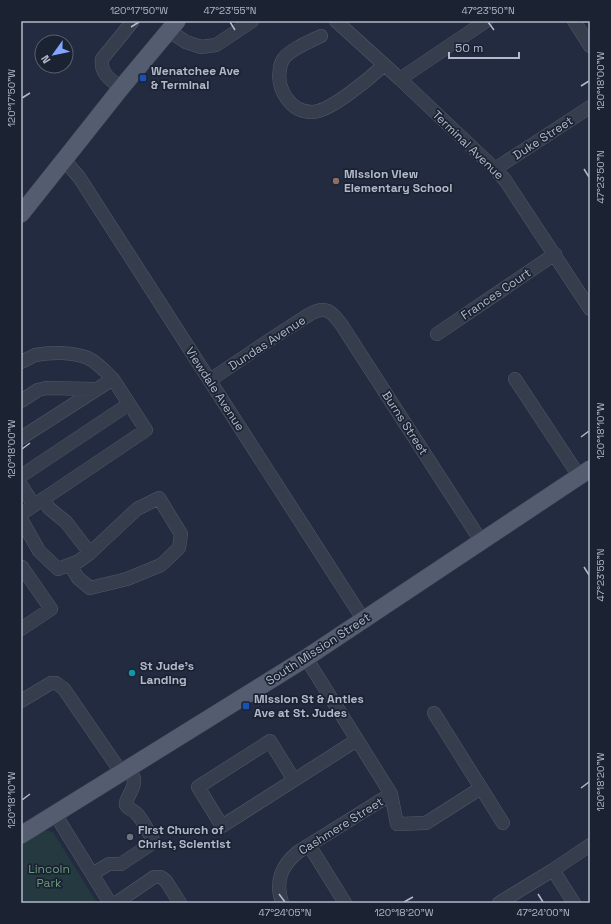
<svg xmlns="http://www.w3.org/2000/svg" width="611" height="924" font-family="'Space Grotesk',sans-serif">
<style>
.green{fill:#243940}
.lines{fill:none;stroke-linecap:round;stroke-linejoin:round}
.minor-casing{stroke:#515969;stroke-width:14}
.major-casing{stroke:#3f4757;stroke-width:18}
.minor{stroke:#363e4e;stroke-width:13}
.major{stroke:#545c6f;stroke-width:17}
.ticks{fill:none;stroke:#b2b9ca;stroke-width:1.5}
.transit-dot{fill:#1a4fb4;stroke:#1b2333;stroke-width:1.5}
.education-dot{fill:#8d6e63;stroke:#1b2333;stroke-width:1.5}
.culture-dot{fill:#0f9aa8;stroke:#1b2333;stroke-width:1.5}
.worship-dot{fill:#6b7280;stroke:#1b2333;stroke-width:1.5}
.labels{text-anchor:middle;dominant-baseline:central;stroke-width:3.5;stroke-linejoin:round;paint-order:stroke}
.poi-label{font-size:12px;font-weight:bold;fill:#b2b9ca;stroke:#1b2333;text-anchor:start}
.street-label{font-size:12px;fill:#b2b9ca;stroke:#1b2333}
.park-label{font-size:12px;fill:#679c79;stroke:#1b2333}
.neatline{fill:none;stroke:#b2b9ca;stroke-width:1.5}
.ticks-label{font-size:10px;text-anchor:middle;fill:#b2b9ca}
</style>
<rect width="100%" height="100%" fill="#222b3f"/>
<path class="green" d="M 43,830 L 53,832 L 97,903 L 21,903 L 21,844 Z"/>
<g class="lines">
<defs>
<path id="minor" d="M 336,21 L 400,79 L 495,169 L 505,180 L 590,309
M 574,21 L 590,46
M 169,31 L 186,42 L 201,47 L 216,45 L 252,21
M 321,36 C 311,41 291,49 284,58 C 282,61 280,65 280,69 C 276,89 291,113 313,112 C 331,111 370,78 384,65
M 400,79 L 486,21
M 121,88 C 111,80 100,74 102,59 L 133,21
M 64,160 L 79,177 L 363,619
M 495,169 L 590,107
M 437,334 L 555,254
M 21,362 C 26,360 31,357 35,355 C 52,352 73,352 88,358 C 98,363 105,371 113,379
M 515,379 L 579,476
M 210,380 L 268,341 L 310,314 C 326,305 332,312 341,324 L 481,541
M 21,401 L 38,390 L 46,388 L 96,389
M 21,438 L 113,379 L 146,430 L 21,514
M 21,476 L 129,404
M 21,485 L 34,505
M 21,519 L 39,551 L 58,569 L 79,561 L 90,553 L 66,522 L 49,508 L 43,499
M 70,565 L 78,578 L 90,588 L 127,579 L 161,565 L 179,548 L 181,534 L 159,498 L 137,509 L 90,553
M 21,567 L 22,567 L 51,609 L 21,629
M 306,658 L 391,794 L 397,824 L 426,823 L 481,788
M 21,701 L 51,683 L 56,683 L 64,689 L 121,772
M 434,713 L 503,823
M 294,780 L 270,741 L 198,787 L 222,826 L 357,740
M 55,814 L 110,903
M 309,845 L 345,903
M 553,870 L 574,903
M 92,874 L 109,864 L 121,864 L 154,842 C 150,835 142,818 136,813 C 133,810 128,809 126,805 C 124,799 138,787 133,776 C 132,773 130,770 129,768
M 116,903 L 154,877 L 161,877 L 166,881 L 180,903
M 282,903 C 275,881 281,866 298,852 L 391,794
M 499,903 L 553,870 L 590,845"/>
<path id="major" d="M 21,214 L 64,160 L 121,88 L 177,21
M 21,835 L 306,658 L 590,469"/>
</defs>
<use href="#minor" class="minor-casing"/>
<use href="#major" class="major-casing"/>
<use href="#minor" class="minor"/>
<use href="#major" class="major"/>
</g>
<path class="ticks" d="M 230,22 L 235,30M 488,22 L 494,30M 131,27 L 139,22M 581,86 L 589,81M 22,98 L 30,93M 584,169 L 589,177M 581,437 L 589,431M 22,449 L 30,443M 584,567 L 589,575M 581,788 L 589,782M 22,800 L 30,794M 279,894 L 285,902M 538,894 L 543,902M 404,902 L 413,897"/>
<g class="transit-dot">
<rect x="139" y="74" width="8" height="8" rx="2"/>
<rect x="242" y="702" width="8" height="8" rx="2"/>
</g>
<circle class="education-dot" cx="336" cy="181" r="4"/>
<circle class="culture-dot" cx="132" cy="673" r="4"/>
<circle class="worship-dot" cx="130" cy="837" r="4"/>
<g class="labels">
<g class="poi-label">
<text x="151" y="71">Wenatchee Ave<tspan x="151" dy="14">&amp; Terminal</tspan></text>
<text x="344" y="174">Mission View<tspan x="344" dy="14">Elementary School</tspan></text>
<text x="140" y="666">St Jude's<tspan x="140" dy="14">Landing</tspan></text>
<text x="254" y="699">Mission St &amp; Antles<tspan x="254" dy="14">Ave at St. Judes</tspan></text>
<text x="138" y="830">First Church of<tspan x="138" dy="14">Christ, Scientist</tspan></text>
</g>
<g class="street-label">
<text transform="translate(543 138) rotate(-33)">Duke Street</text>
<text transform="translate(468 145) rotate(44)">Terminal Avenue</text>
<text transform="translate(496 294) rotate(-34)">Frances Court</text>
<text transform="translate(267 343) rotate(-33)">Dundas Avenue</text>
<text transform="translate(215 389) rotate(57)">Viewdale Avenue</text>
<text transform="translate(405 423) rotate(57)">Burns Street</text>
<text transform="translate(318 649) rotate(-33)">South Mission Street</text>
<text transform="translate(341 826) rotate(-32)">Cashmere Street</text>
</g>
<g class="park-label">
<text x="49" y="869">Lincoln<tspan x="49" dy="14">Park</tspan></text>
</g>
</g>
<rect width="611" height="924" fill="none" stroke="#1b2333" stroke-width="44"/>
<g transform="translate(54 54) rotate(237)"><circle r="19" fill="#1b2333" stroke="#575f6f"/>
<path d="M0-3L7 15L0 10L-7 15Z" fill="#82a5ff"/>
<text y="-6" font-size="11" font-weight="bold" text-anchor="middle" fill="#b2b9ca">N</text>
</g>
<path d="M449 52v6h70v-6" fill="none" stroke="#b2b9ca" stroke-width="2"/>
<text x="455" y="52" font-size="12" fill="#b2b9ca" stroke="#1b2333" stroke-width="3" paint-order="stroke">50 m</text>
<rect x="22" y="22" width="567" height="880" class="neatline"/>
<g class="ticks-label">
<text x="139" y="14">120°17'50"W</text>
<text x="230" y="14">47°23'55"N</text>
<text x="488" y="14">47°23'50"N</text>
<text transform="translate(600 81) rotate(-90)" y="4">120°18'00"W</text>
<text transform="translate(11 98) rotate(-90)" y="4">120°17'50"W</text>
<text transform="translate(600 177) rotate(-90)" y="4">47°23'50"N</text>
<text transform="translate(600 431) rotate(-90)" y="4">120°18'10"W</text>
<text transform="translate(11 449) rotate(-90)" y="4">120°18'00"W</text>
<text transform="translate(600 575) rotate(-90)" y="4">47°23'55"N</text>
<text transform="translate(600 782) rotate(-90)" y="4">120°18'20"W</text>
<text transform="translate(11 800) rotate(-90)" y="4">120°18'10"W</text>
<text x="285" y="916">47°24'05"N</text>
<text x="404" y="916">120°18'20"W</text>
<text x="543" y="916">47°24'00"N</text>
</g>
</svg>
